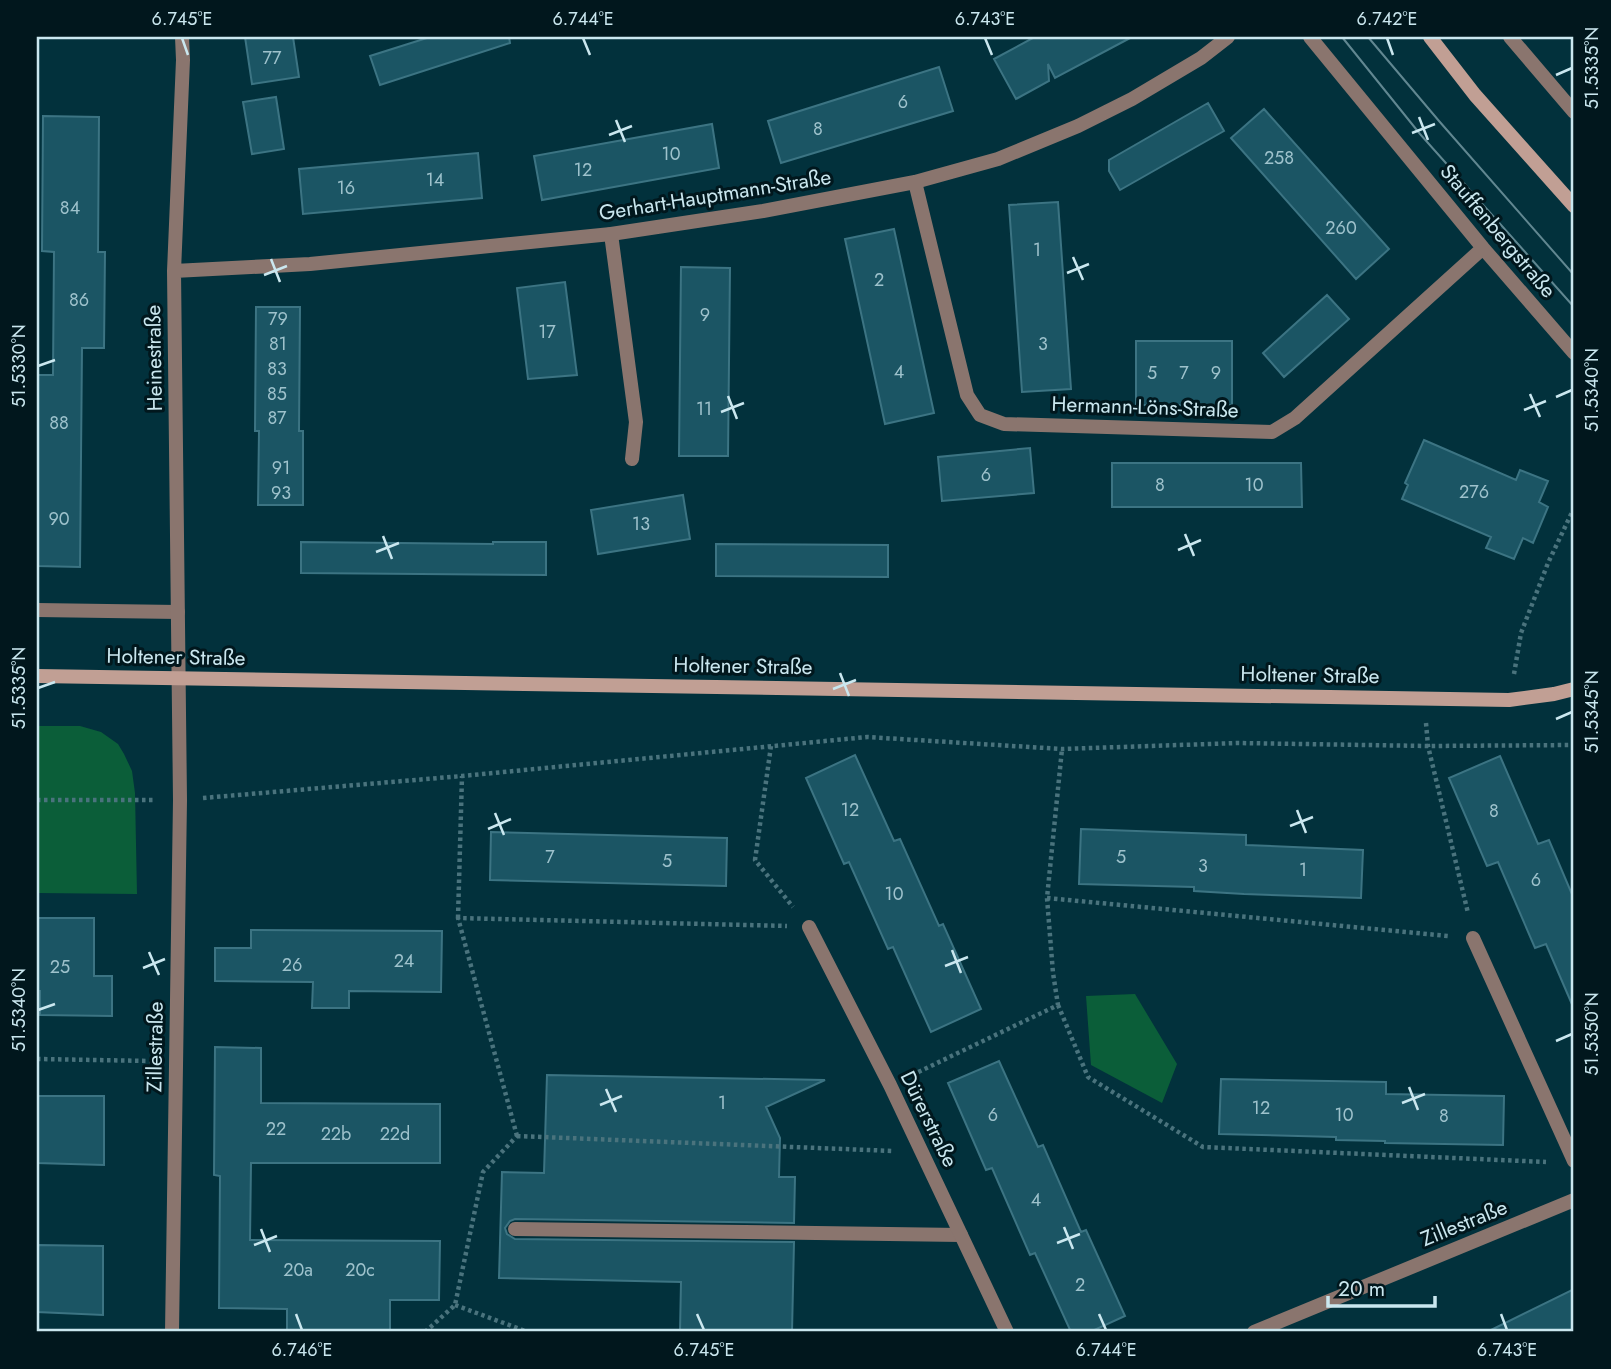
<svg xmlns="http://www.w3.org/2000/svg" width="1611" height="1369" font-family="Jost,sans-serif">
<style>
.green{fill:#0b5e39}
.building{fill:#1b5564;stroke:#3c7483;stroke-width:2}
.lines{fill:none;stroke-linecap:round;stroke-linejoin:round}
.path{stroke:#4a737d;stroke-width:4.5;stroke-dasharray:3.5 3.5;stroke-linecap:butt}
.lane{stroke:#8a756e;stroke-width:14}
.street{stroke:#8a756e;stroke-width:14}
.secondary{stroke:#c19f94;stroke-width:14}
.tram{stroke:#618791;stroke-width:2}
.ticks{fill:none;stroke:#cae7ef;stroke-width:2.5}
.labels{text-anchor:middle;dominant-baseline:central;stroke-width:6;stroke-linejoin:round;paint-order:stroke}
.number-label{font-size:18px;fill:#9ec2cc}
.street-label{font-size:21px;fill:#cae7ef;stroke:#01171d}
.neatline{fill:none;stroke:#cae7ef;stroke-width:2.5}
.ticks-label{font-size:18px;text-anchor:middle;fill:#cae7ef}
</style>
<rect width="100%" height="100%" fill="#02313c"/>
<path class="green" d="M 37,726 L 80,726 L 101,732 L 118,744 L 124,754 L 132,771 L 135,793 L 137,894 L 37,893 Z
M 1135,994 L 1177,1064 L 1162,1103 L 1091,1065 L 1086,996 Z"/>
<path class="building" d="M 245,37 L 293,37 L 299,77 L 252,84 Z
M 430,37 L 509,37 L 510,43 L 380,85 L 370,56 Z
M 1032,37 L 1132,37 L 1055,78 L 1048,64 L 1049,81 L 1016,99 L 994,59 L 1033,38 Z
M 939,67 L 953,111 L 781,163 L 768,121 Z
M 276,97 L 284,149 L 252,154 L 243,102 Z
M 1208,103 L 1224,131 L 1120,190 L 1109,171 L 1109,160 Z
M 1264,109 L 1389,249 L 1356,279 L 1231,138 Z
M 43,116 L 99,117 L 98,252 L 105,252 L 104,348 L 82,348 L 80,567 L 37,566 L 37,375 L 53,375 L 54,252 L 42,251 Z
M 712,124 L 719,168 L 542,200 L 534,156 Z
M 478,153 L 482,198 L 303,214 L 299,169 Z
M 1058,202 L 1071,389 L 1022,392 L 1009,205 Z
M 894,229 L 934,413 L 885,424 L 845,239 Z
M 681,267 L 730,268 L 728,456 L 679,456 Z
M 565,282 L 577,375 L 528,379 L 517,288 Z
M 1327,295 L 1349,319 L 1284,377 L 1263,353 Z
M 256,307 L 300,307 L 299,431 L 303,431 L 303,505 L 258,505 L 259,431 L 255,431 Z
M 1136,341 L 1232,341 L 1232,405 L 1136,405 Z
M 1424,440 L 1516,480 L 1520,470 L 1548,481 L 1539,502 L 1548,507 L 1533,543 L 1523,538 L 1514,559 L 1486,548 L 1491,537 L 1402,499 L 1408,485 L 1405,483 Z
M 1030,448 L 1034,493 L 942,501 L 938,457 Z
M 1112,463 L 1301,463 L 1302,507 L 1112,507 Z
M 683,495 L 690,539 L 598,554 L 591,510 Z
M 301,542 L 493,544 L 493,542 L 546,542 L 546,575 L 301,573 Z
M 716,544 L 888,545 L 888,577 L 716,576 Z
M 855,755 L 894,841 L 900,839 L 939,926 L 943,924 L 981,1009 L 931,1032 L 893,947 L 888,949 L 849,862 L 844,864 L 806,778 Z
M 1500,756 L 1538,844 L 1549,840 L 1574,899 L 1574,1009 L 1546,944 L 1535,948 L 1498,862 L 1487,866 L 1449,778 Z
M 1081,829 L 1246,835 L 1246,845 L 1363,850 L 1361,898 L 1244,894 L 1194,891 L 1194,887 L 1079,884 Z
M 491,832 L 727,838 L 726,886 L 490,880 Z
M 37,918 L 94,918 L 94,976 L 112,976 L 112,1016 L 40,1015 L 40,991 L 37,991 Z
M 251,930 L 442,931 L 441,992 L 349,991 L 349,1008 L 312,1008 L 313,982 L 215,981 L 215,948 L 251,948 Z
M 215,1047 L 261,1048 L 261,1103 L 440,1104 L 440,1163 L 251,1163 L 250,1240 L 440,1241 L 439,1300 L 390,1300 L 390,1332 L 287,1332 L 287,1309 L 219,1308 L 220,1176 L 214,1175 Z
M 999,1061 L 1038,1147 L 1043,1145 L 1081,1232 L 1086,1230 L 1125,1316 L 1090,1332 L 1071,1332 L 1035,1253 L 1030,1255 L 992,1168 L 986,1170 L 948,1083 Z
M 547,1075 L 825,1080 L 766,1107 L 780,1138 L 779,1177 L 795,1177 L 794,1223 L 515,1219 L 510,1221 L 505,1228 L 507,1234 L 515,1239 L 794,1242 L 792,1332 L 680,1332 L 681,1282 L 499,1278 L 502,1172 L 544,1173 Z
M 1221,1079 L 1386,1082 L 1386,1094 L 1504,1096 L 1503,1145 L 1385,1143 L 1385,1141 L 1336,1140 L 1336,1137 L 1219,1134 Z
M 37,1096 L 104,1096 L 104,1165 L 37,1163 Z
M 37,1245 L 103,1246 L 103,1315 L 37,1312 Z
M 1574,1289 L 1574,1332 L 1487,1332 Z"/>
<g class="lines">
<path class="path" d="M 1514,674 L 1521,633 L 1548,563 L 1574,508
M 1426,723 L 1428,746 L 1468,913
M 771,746 L 755,860 L 793,907
M 203,798 L 462,776 L 867,737 L 1062,749 L 1238,743 L 1428,746 L 1574,745
M 37,800 L 156,800
M 1047,898 L 1448,936
M 458,918 L 462,776
M 1058,1005 L 1088,1077 L 1203,1147 L 1546,1162
M 37,1059 L 151,1061
M 912,1075 L 1058,1005 L 1053,973 L 1047,898 L 1062,749
M 517,1136 L 458,918 L 787,926
M 517,1136 L 893,1151
M 455,1305 L 528,1332
M 425,1332 L 455,1305 L 483,1172 L 517,1136"/>
<path class="lane" d="M 611,234 L 636,422 L 632,459
M 37,610 L 178,612
M 515,1229 L 961,1235"/>
<path class="street" d="M 1310,37 L 1483,248 L 1574,353
M 1510,37 L 1574,112
M 915,182 L 967,395 L 980,415 L 1004,424 L 1272,432 L 1295,418 L 1483,248
M 174,271 L 310,264 L 611,234 L 763,211 L 915,182 L 998,159 L 1078,126 L 1132,99 L 1201,58 L 1228,37
M 809,927 L 890,1085 L 1007,1332
M 1473,938 L 1574,1161
M 172,1332 L 180,800 L 174,271 L 183,60 L 182,37
M 1254,1332 L 1574,1200"/>
<path class="secondary" d="M 1430,37 L 1475,95 L 1574,206
M 37,676 L 1509,700 L 1554,694 L 1574,689"/>
<path class="tram" d="M 1342,37 L 1420,134 L 1574,307
M 1368,37 L 1439,121 L 1574,275"/>
</g>
<path class="ticks" d="M 182,38 L 188,55M 583,38 L 590,55M 985,38 L 992,55M 1387,38 L 1393,55M 1556,75 L 1572,68M 1419,117 L 1428,140M 616,120 L 625,142M 1412,133 L 1435,124M 609,135 L 632,126M 1073,257 L 1083,280M 271,259 L 280,282M 1067,273 L 1089,264M 264,275 L 287,266M 38,366 L 55,360M 1530,394 L 1540,417M 728,396 L 737,419M 1556,397 L 1572,390M 1524,410 L 1546,401M 721,412 L 744,403M 1185,534 L 1194,556M 383,536 L 392,559M 1178,550 L 1201,540M 376,552 L 399,543M 840,673 L 849,696M 38,688 L 55,682M 833,689 L 856,680M 1556,719 L 1572,712M 1297,810 L 1306,833M 495,813 L 504,835M 1290,826 L 1313,817M 488,829 L 511,819M 952,950 L 961,973M 149,952 L 159,975M 945,966 L 968,957M 143,968 L 165,959M 38,1010 L 55,1004M 1556,1041 L 1572,1034M 1409,1087 L 1418,1110M 606,1089 L 616,1112M 1402,1103 L 1425,1094M 600,1105 L 622,1096M 1064,1227 L 1073,1249M 261,1229 L 270,1252M 1057,1243 L 1080,1234M 254,1245 L 277,1236M 296,1314 L 302,1330M 697,1314 L 704,1330M 1099,1314 L 1106,1330M 1501,1314 L 1507,1330"/>
<g class="labels">
<g class="number-label">
<text x="272" y="58">77</text>
<text x="903" y="102">6</text>
<text x="818" y="129">8</text>
<text x="671" y="154">10</text>
<text x="1279" y="158">258</text>
<text x="583" y="170">12</text>
<text x="435" y="180">14</text>
<text x="346" y="188">16</text>
<text x="70" y="208">84</text>
<text x="1341" y="228">260</text>
<text x="1037" y="250">1</text>
<text x="879" y="280">2</text>
<text x="79" y="300">86</text>
<text x="705" y="315">9</text>
<text x="278" y="319">79</text>
<text x="547" y="332">17</text>
<text x="278" y="344">81</text>
<text x="1043" y="344">3</text>
<text x="277" y="369">83</text>
<text x="899" y="372">4</text>
<text x="1152" y="373">5</text>
<text x="1184" y="373">7</text>
<text x="1216" y="373">9</text>
<text x="277" y="394">85</text>
<text x="704" y="409">11</text>
<text x="277" y="418">87</text>
<text x="59" y="423">88</text>
<text x="281" y="468">91</text>
<text x="986" y="475">6</text>
<text x="1160" y="485">8</text>
<text x="1254" y="485">10</text>
<text x="1474" y="492">276</text>
<text x="281" y="493">93</text>
<text x="59" y="519">90</text>
<text x="641" y="524">13</text>
<text x="850" y="810">12</text>
<text x="1494" y="811">8</text>
<text x="550" y="857">7</text>
<text x="1121" y="857">5</text>
<text x="667" y="861">5</text>
<text x="1203" y="866">3</text>
<text x="1303" y="870">1</text>
<text x="1536" y="880">6</text>
<text x="894" y="894">10</text>
<text x="404" y="961">24</text>
<text x="292" y="965">26</text>
<text x="60" y="967">25</text>
<text x="722" y="1103">1</text>
<text x="1261" y="1108">12</text>
<text x="993" y="1115">6</text>
<text x="1344" y="1115">10</text>
<text x="1444" y="1116">8</text>
<text x="276" y="1129">22</text>
<text x="336" y="1134">22b</text>
<text x="395" y="1134">22d</text>
<text x="1036" y="1200">4</text>
<text x="298" y="1270">20a</text>
<text x="360" y="1270">20c</text>
<text x="1080" y="1285">2</text>
</g>
<g class="street-label">
<text transform="translate(715 195) rotate(-9)">Gerhart-Hauptmann-Straße</text>
<text transform="translate(1498 231) rotate(50)">Stauffenbergstraße</text>
<text transform="translate(154 358) rotate(-91)">Heinestraße</text>
<text transform="translate(1145 407) rotate(2)">Hermann-Löns-Straße</text>
<text transform="translate(176 657) rotate(1)">Holtener Straße</text>
<text transform="translate(743 666) rotate(1)">Holtener Straße</text>
<text transform="translate(1310 675) rotate(1)">Holtener Straße</text>
<text transform="translate(155 1047) rotate(-89)">Zillestraße</text>
<text transform="translate(929 1119) rotate(64)">Dürerstraße</text>
<text transform="translate(1464 1223) rotate(-22)">Zillestraße</text>
</g>
</g>
<rect width="1611" height="1369" fill="none" stroke="#01171d" stroke-width="77"/>
<path d="M1328 1296v10h107v-10" fill="none" stroke="#cae7ef" stroke-width="3.5"/>
<text x="1338" y="1296" font-size="21" fill="#cae7ef" stroke="#01171d" stroke-width="5" paint-order="stroke">20 m</text>
<rect x="38" y="38" width="1534" height="1292" class="neatline"/>
<g class="ticks-label">
<text x="182" y="25">6.745°E</text>
<text x="583" y="25">6.744°E</text>
<text x="985" y="25">6.743°E</text>
<text x="1387" y="25">6.742°E</text>
<text transform="translate(1592 68) rotate(-90)" y="6">51.5335°N</text>
<text transform="translate(19 366) rotate(-90)" y="6">51.5330°N</text>
<text transform="translate(1592 390) rotate(-90)" y="6">51.5340°N</text>
<text transform="translate(19 688) rotate(-90)" y="6">51.5335°N</text>
<text transform="translate(1592 712) rotate(-90)" y="6">51.5345°N</text>
<text transform="translate(19 1010) rotate(-90)" y="6">51.5340°N</text>
<text transform="translate(1592 1034) rotate(-90)" y="6">51.5350°N</text>
<text x="302" y="1356">6.746°E</text>
<text x="704" y="1356">6.745°E</text>
<text x="1106" y="1356">6.744°E</text>
<text x="1507" y="1356">6.743°E</text>
</g>
</svg>
